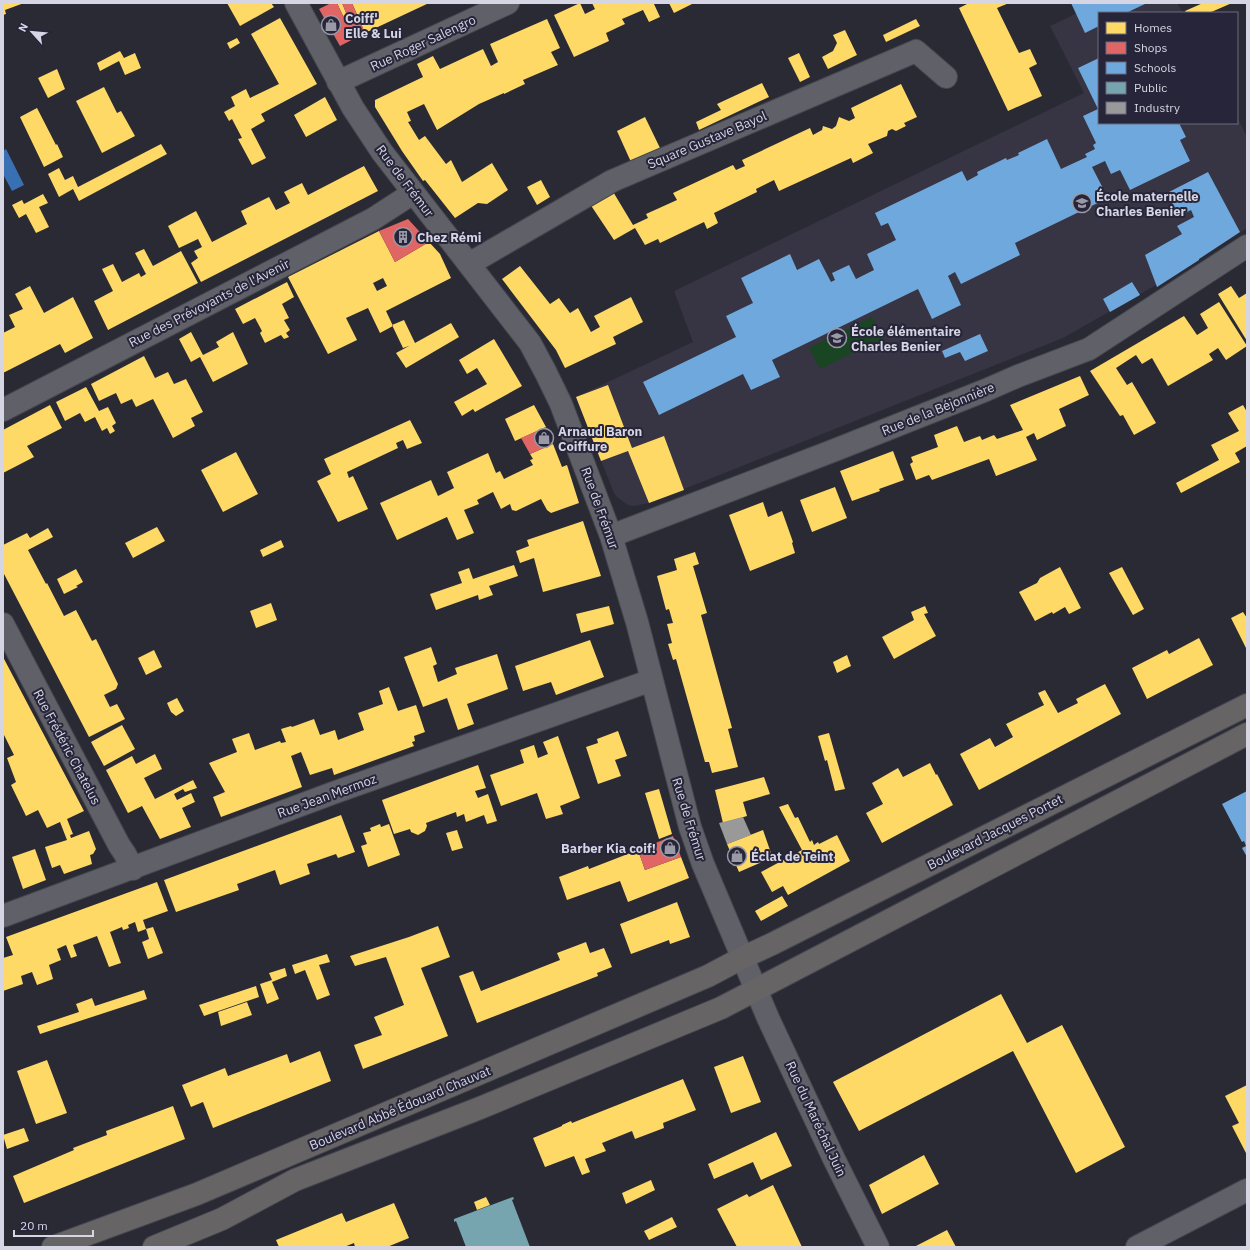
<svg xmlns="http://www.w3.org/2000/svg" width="1250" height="1250" font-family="'IBM Plex Sans',sans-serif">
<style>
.education{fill:#373443}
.green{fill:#1a4522}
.water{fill:#3970b3}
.homes{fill:#ffd966;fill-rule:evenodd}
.shops{fill:#e06666}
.schools{fill:#6fa8dc}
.public{fill:#76a5af}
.industry{fill:#999}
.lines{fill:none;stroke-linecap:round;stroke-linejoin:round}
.minor-casing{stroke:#464650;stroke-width:24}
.primary-casing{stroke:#464650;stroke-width:24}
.minor{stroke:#606068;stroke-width:22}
.primary{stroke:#676466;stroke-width:22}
.labels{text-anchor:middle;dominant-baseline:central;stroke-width:4;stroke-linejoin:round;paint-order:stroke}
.poi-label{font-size:13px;font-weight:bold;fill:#d6d5e3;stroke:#26253a;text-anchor:start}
.street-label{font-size:13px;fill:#d6d5e3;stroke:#26253a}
</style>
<rect width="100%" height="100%" fill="#2a2a35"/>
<path class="education" d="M 1098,3 L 1177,3 L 1183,13 L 1099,13 L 1099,123 L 1237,123 L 1237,117 L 1247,137 L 1247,228 L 1199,259 L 1199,260 L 1157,287 L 1156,285 L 1063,338 L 649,503 L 634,506 L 628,505 L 617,497 L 614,493 L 576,397 L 693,342 L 674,291 L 1084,93 L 1050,26 Z"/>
<path class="green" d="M 872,317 L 883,338 L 820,369 L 809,348 Z"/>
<path class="water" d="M 6,149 L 24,185 L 12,191 L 3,174 L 3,151 Z"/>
<path class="homes" d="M 3,3 L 24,3 L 5,10 L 6,14 L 3,15 Z
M 227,3 L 271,3 L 274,7 L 240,26 Z
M 337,3 L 342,3 L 347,15 L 343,16 Z
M 352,3 L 429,3 L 365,33 Z
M 580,3 L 585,14 L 595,9 L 592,3 L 657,3 L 654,4 L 660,17 L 649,22 L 643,10 L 622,19 L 625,24 L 606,33 L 609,41 L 574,57 L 554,15 Z
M 669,3 L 694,3 L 674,13 Z
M 969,3 L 1009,3 L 997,8 L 1019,53 L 1030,49 L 1037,64 L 1029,68 L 1042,96 L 1008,111 L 959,8 Z
M 1203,3 L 1232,3 L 1209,13 L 1186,13 L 1185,11 Z
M 280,18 L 317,84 L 261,114 L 265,121 L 251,129 L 266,158 L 252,165 L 238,139 L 242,138 L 232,119 L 229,121 L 224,112 L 235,106 L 231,97 L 246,89 L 250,98 L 279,84 L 251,34 Z
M 547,19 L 560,48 L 551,52 L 558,65 L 523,80 L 525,84 L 504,94 L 504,93 L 479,104 L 437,130 L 424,104 L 407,112 L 411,121 L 408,122 L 419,140 L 425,136 L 446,164 L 451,160 L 462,182 L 492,163 L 508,190 L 487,204 L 478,203 L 455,218 L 425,180 L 423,181 L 402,151 L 375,107 L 375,100 L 423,77 L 417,64 L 433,56 L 440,69 L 483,49 L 491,66 L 498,62 L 490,44 Z
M 916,19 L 920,26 L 886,42 L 883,35 Z
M 845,30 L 857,55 L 828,69 L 822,57 L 833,51 L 837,43 L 833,35 Z
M 237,38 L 240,43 L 230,49 L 227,43 Z
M 120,51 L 124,58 L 135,53 L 141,68 L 125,75 L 119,61 L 100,71 L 97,63 Z
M 799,53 L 810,77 L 800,82 L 788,58 Z
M 57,69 L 65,89 L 48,98 L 38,78 Z
M 762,83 L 769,97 L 699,130 L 696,122 L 721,110 L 717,104 Z
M 901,84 L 917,117 L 904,123 L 906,126 L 896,131 L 892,129 L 888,131 L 887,136 L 868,144 L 873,153 L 853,163 L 851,158 L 779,191 L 774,180 L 756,189 L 757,192 L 714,213 L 718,223 L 707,229 L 704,222 L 660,243 L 658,239 L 645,245 L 635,228 L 614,240 L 590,204 L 612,190 L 633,225 L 648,218 L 646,214 L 677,200 L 673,193 L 733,165 L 736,170 L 745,166 L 742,160 L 810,128 L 813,135 L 822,130 L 823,126 L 832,129 L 836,126 L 839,117 L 849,121 L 855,118 L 851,108 Z
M 104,87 L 117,113 L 121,111 L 135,136 L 102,153 L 76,101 Z
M 325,97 L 337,120 L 306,137 L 294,115 Z
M 37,108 L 56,145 L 57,144 L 63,157 L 44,167 L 20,117 Z
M 645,117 L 660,148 L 631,162 L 617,131 Z
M 161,144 L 167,154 L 79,201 L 73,189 L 59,197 L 48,174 L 59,168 L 65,180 L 73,176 L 78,187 Z
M 364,166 L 378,191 L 201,282 L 191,263 L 198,258 L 194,251 L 202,247 L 198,239 L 179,248 L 168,226 L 196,211 L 212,242 L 247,224 L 241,211 L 269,197 L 276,210 L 290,203 L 284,192 L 302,183 L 308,195 Z
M 541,180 L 550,197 L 537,205 L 527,187 Z
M 43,194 L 48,203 L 39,207 L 49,227 L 36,233 L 26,214 L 19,218 L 12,205 L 22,200 L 24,204 Z
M 379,231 L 395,262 L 429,242 L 440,254 L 451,278 L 386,311 L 393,326 L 380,333 L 368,308 L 346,318 L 357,340 L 328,354 L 288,277 ZM 383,278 L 387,286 L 377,291 L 373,283 Z
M 144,249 L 153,266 L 181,251 L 198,283 L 108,330 L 94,301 L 113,291 L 102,269 L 113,264 L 122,282 L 139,273 L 141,277 L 146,274 L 135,253 Z
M 520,266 L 550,304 L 559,298 L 570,313 L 578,308 L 591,332 L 600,327 L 594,316 L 631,297 L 643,322 L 613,337 L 616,344 L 565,368 L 556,350 L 502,279 Z
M 287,282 L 294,297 L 282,304 L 289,318 L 284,320 L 290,330 L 286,333 L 289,337 L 284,339 L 281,335 L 265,343 L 260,333 L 262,331 L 255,318 L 243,324 L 235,309 Z
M 30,286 L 44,313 L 73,297 L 93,338 L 65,353 L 60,344 L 3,373 L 3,333 L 15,327 L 9,315 L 23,309 L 15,294 Z
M 1231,286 L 1239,298 L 1247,293 L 1247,341 L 1218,294 Z
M 1219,302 L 1247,346 L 1226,360 L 1218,348 L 1209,354 L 1213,360 L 1168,386 L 1152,358 L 1142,364 L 1136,355 L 1116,368 L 1127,385 L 1132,382 L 1156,423 L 1134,435 L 1123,415 L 1120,416 L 1090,371 L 1184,316 L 1197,335 L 1208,328 L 1200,314 Z
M 404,320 L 415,343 L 451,323 L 459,337 L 406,368 L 396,353 L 409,346 L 403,348 L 392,325 Z
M 191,332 L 203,355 L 219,347 L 216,342 L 233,332 L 248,364 L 213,382 L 200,357 L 191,362 L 179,339 Z
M 494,339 L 522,386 L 475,412 L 473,409 L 462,416 L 454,402 L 487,384 L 477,368 L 467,374 L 459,360 Z
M 144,356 L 155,378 L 168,372 L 174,384 L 186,379 L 203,412 L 191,418 L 195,426 L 173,438 L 153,399 L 136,407 L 132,399 L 121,404 L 116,393 L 99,401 L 91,384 Z
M 1080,376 L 1089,395 L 1059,409 L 1066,426 L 1037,440 L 1034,433 L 1026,437 L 1037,460 L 996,476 L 989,459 L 932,480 L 929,475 L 916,480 L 910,464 L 913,462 L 911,457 L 938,447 L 934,435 L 957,426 L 964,442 L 980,436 L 982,440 L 994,435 L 997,439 L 1023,430 L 1010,405 Z
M 608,385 L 632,448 L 664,436 L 684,490 L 649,503 L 628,451 L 601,461 L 576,397 Z
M 86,387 L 99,411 L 108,407 L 116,423 L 112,426 L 115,431 L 110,434 L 107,428 L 102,431 L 95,417 L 85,422 L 80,413 L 65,421 L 56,402 Z
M 50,405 L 62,428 L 27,446 L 34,457 L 3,473 L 3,430 Z
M 534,405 L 546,427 L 515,441 L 505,419 Z
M 1243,405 L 1247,412 L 1247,446 L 1235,453 L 1240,462 L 1181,493 L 1176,483 L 1219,460 L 1211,445 L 1239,431 L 1228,413 Z
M 410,420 L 422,443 L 407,449 L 403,440 L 396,443 L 398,448 L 347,472 L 349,478 L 353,476 L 368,509 L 338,522 L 317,481 L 331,474 L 324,459 Z
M 553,444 L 562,467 L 567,465 L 579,503 L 551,513 L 547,510 L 541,499 L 516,511 L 512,510 L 510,504 L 501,509 L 493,492 L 477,500 L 479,504 L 464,510 L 474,533 L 457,540 L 447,517 L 397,540 L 380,503 L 431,480 L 438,496 L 454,488 L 447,472 L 488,453 L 496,473 L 500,471 L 504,479 L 533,465 L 530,460 L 533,459 L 530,454 Z
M 893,451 L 904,480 L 879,489 L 880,491 L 852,501 L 840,471 Z
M 236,452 L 258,494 L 223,512 L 201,470 Z
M 835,487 L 847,518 L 812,532 L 800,500 Z
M 763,502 L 768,517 L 782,511 L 793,542 L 792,543 L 795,553 L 750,571 L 729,515 Z
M 583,521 L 601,576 L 543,592 L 534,558 L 520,563 L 516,551 L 529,546 L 527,540 Z
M 157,527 L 165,541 L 133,558 L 125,543 Z
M 48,528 L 53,537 L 28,550 L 46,584 L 47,583 L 64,616 L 76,610 L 92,641 L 96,639 L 118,684 L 116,689 L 104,695 L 110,707 L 117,704 L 125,719 L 89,737 L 3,572 L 3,545 L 27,533 L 30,538 Z
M 281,540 L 284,547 L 263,557 L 260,550 Z
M 695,552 L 699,564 L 693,566 L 707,613 L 701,615 L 732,728 L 728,729 L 738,767 L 712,773 L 709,762 L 705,762 L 676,659 L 673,660 L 668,644 L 672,643 L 667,624 L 673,623 L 669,609 L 666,610 L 657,576 L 677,570 L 674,559 Z
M 514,565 L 518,576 L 489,586 L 493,595 L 479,600 L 478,595 L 436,610 L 430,594 L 462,583 L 458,572 L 469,568 L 473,579 Z
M 1060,567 L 1081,608 L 1069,614 L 1065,607 L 1053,614 L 1052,612 L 1035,621 L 1019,592 L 1037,583 L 1040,578 Z
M 1122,567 L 1144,609 L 1133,615 L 1109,573 Z
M 76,569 L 83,582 L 76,586 L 78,587 L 64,594 L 57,579 Z
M 271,603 L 277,620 L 256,628 L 250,611 Z
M 609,606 L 614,624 L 581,633 L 576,614 Z
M 925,606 L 928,613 L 924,614 L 936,636 L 894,659 L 882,637 L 914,620 L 911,612 Z
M 1243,612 L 1247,618 L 1247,650 L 1231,618 Z
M 1199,638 L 1213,665 L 1147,699 L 1132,668 L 1167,650 L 1169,654 Z
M 590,640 L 604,677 L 556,695 L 551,682 L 523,691 L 515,666 Z
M 431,647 L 437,664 L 433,666 L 438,682 L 457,674 L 455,668 L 497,654 L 508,689 L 467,704 L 474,724 L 458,730 L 447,698 L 423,707 L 404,657 Z
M 154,650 L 162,667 L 146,675 L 138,658 Z
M 847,655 L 851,666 L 837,673 L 833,662 Z
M 3,657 L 84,811 L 67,819 L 73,834 L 70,835 L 71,838 L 89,831 L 96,849 L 93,854 L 90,855 L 92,864 L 64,874 L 60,865 L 52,868 L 45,847 L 67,840 L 60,822 L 47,828 L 38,810 L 26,816 L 11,785 L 16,782 L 7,758 L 14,755 L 3,733 Z
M 1105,684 L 1121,714 L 979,790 L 960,754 L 990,738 L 995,747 L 1013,737 L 1006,724 L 1044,705 L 1038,693 L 1045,690 L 1058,713 L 1078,703 L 1076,699 Z
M 389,687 L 398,711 L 416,705 L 425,732 L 414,736 L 415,741 L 412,742 L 414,746 L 334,775 L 332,768 L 310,775 L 301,752 L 291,756 L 302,787 L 221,817 L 213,797 L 225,792 L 209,763 L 237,752 L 232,739 L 249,733 L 255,750 L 280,741 L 281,743 L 286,742 L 281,729 L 291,726 L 292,727 L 314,719 L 320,735 L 335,730 L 338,740 L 364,730 L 358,713 L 383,704 L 379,691 Z
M 177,698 L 184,711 L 176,716 L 171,712 L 167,703 Z
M 122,725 L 135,749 L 104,766 L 91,742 Z
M 618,731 L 627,756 L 615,760 L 621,776 L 598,784 L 586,747 L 598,743 L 597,739 Z
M 829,733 L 845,789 L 835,791 L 827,760 L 825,761 L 818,736 Z
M 558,736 L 580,798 L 560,806 L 563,814 L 546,819 L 537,793 L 501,806 L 490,775 L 524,763 L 520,750 L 534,745 L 538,758 L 548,754 L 543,742 Z
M 155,754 L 162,769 L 144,778 L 155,799 L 193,780 L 197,788 L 185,792 L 183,789 L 174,794 L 177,800 L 191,793 L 195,802 L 182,808 L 191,827 L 160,839 L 142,806 L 128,813 L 106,770 L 132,756 L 136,764 Z
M 930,763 L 936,775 L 937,774 L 953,805 L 882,843 L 866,813 L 883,804 L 872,783 L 898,768 L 903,777 Z
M 478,765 L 486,788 L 475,791 L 478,798 L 488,794 L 497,821 L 487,824 L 484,815 L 466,822 L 464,814 L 457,817 L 456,812 L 426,823 L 427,826 L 425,831 L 418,835 L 411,832 L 410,829 L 394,834 L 382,800 Z
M 764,777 L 770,794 L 743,802 L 747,816 L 723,823 L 715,790 Z
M 659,789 L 672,834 L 659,839 L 645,793 Z
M 788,804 L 795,818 L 798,817 L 810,842 L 812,840 L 814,845 L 818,842 L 819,844 L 837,835 L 850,861 L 788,895 L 783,886 L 772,892 L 761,872 L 802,850 L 779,807 Z
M 341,815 L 355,852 L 338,858 L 336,854 L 307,864 L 310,874 L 280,885 L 275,870 L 237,884 L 239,890 L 176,912 L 164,880 Z
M 380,824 L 381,827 L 389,824 L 400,855 L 368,867 L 361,846 L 367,844 L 363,833 L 371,831 L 370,828 Z
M 457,830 L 463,848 L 452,851 L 446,833 Z
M 763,830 L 772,856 L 761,860 L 762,862 L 739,872 L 727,844 Z
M 35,849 L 46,880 L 23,889 L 12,857 Z
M 638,850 L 645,870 L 681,857 L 689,878 L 628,902 L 620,881 L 567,900 L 559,877 L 588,866 L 589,869 Z
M 157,882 L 168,911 L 143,920 L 146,929 L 138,932 L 135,922 L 128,925 L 129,928 L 123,930 L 122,927 L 110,932 L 121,963 L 109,967 L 97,936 L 73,945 L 77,956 L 71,958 L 66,945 L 57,949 L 61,960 L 49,965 L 53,979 L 37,985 L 32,972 L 21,976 L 23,984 L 3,991 L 3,958 L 13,955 L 6,937 Z
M 782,896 L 788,906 L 761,921 L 755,911 Z
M 677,902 L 690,937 L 670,944 L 669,940 L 631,954 L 620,924 Z
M 438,926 L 450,957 L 421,968 L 448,1036 L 363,1069 L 354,1045 L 382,1035 L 374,1017 L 404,1005 L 386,957 L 355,966 L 350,956 L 409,937 Z
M 153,927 L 163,953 L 148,959 L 142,942 L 149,939 L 146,929 Z
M 586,942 L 590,953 L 604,948 L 612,967 L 597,973 L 598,976 L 477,1023 L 459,976 L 473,971 L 481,991 L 560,960 L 557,953 Z
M 327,954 L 330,962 L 319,965 L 330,995 L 317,1000 L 305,970 L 295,974 L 292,965 Z
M 285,968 L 287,976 L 272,982 L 279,999 L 267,1004 L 260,984 L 272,980 L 269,973 Z
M 256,986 L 259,997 L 204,1016 L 199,1005 Z
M 144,990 L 147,999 L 40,1034 L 37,1026 L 79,1012 L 76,1004 L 92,998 L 95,1006 Z
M 1001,994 L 1027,1043 L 1062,1025 L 1125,1147 L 1076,1173 L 1013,1051 L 859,1131 L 833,1082 Z
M 247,1002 L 252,1015 L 221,1026 L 218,1012 Z
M 320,1051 L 331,1081 L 213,1128 L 203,1102 L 191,1107 L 182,1085 L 225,1068 L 228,1076 L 287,1054 L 290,1063 Z
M 743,1056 L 761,1102 L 731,1113 L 714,1067 Z
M 47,1060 L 67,1113 L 36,1124 L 17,1071 Z
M 683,1079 L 696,1110 L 663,1123 L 664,1128 L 635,1139 L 632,1131 L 602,1143 L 606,1151 L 585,1159 L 590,1172 L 582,1175 L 574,1156 L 545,1167 L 533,1138 L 562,1126 L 562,1125 L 571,1121 L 572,1123 Z
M 1247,1085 L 1247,1155 L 1232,1126 L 1239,1123 L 1225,1096 Z
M 173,1106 L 185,1139 L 24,1203 L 13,1176 L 74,1150 L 73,1148 L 107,1135 L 106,1131 Z
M 24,1128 L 29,1141 L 7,1149 L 3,1135 Z
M 776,1132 L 792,1166 L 761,1180 L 753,1162 L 714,1179 L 708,1164 Z
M 924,1155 L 939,1184 L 882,1214 L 869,1185 Z
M 651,1180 L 655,1190 L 626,1204 L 622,1193 Z
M 773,1185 L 802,1247 L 737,1247 L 717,1209 L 747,1194 L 749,1197 Z
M 486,1197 L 490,1205 L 477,1210 L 474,1202 Z
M 394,1203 L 409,1238 L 387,1247 L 355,1247 L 354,1243 L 344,1247 L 279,1247 L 276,1240 L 342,1213 L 346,1222 Z
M 672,1217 L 677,1227 L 649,1240 L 644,1231 Z
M 947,1230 L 956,1247 L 914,1247 Z"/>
<path class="shops" d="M 331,3 L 337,3 L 343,16 L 347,15 L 342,3 L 352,3 L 365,33 L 340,46 L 319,9 Z
M 408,219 L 429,242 L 395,262 L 379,231 Z
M 546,427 L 553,444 L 530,454 L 521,438 Z
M 673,836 L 681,857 L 645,870 L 638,850 Z"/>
<path class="schools" d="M 1071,3 L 1144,3 L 1145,4 L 1126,13 L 1099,13 L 1099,26 L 1085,33 Z
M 1099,58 L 1099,123 L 1179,123 L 1186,137 L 1180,140 L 1190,161 L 1130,190 L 1120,170 L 1111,174 L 1105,161 L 1092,167 L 1108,198 L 1015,243 L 1020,255 L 961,284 L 955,272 L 948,276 L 961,305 L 932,319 L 918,289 L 772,360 L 780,377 L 751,390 L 743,374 L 659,415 L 643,382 L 736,337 L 726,316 L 753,303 L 741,278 L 790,254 L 797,270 L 819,259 L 831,282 L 835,280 L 832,273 L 849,265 L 856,279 L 874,270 L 867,254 L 896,240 L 888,223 L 881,226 L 875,213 L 962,171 L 967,181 L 978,175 L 977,172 L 1006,158 L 1007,160 L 1019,155 L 1018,153 L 1047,139 L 1061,169 L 1087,157 L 1085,154 L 1095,149 L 1093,145 L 1096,143 L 1083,116 L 1098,109 L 1078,68 Z
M 1208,172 L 1240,232 L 1199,259 L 1199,260 L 1157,287 L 1145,255 L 1182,234 L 1177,226 L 1194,217 L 1191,210 L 1179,216 L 1167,193 Z
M 1132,282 L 1140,295 L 1110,312 L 1103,299 Z
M 980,334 L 988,351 L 965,361 L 960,352 L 945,358 L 942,351 Z
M 1247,791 L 1247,857 L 1242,848 L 1246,846 L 1244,841 L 1242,842 L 1222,804 Z"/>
<path class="public" d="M 513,1197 L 514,1199 L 512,1200 L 530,1247 L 466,1247 L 456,1221 L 454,1222 L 454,1219 Z"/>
<path class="industry" d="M 743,817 L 751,835 L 727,844 L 719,823 Z"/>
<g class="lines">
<defs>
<path id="minor" d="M 296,3 L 353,108 L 382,152 L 530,343 L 546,373 L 561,404 L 611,536 L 637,622 L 690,827 L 703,864 L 768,1018 L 834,1159 L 878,1247
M 338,82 L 508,3
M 469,264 L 612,181 L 916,51 L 946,77
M 3,410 L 373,219 L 413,193
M 611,536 L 835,450 L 986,390 L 1018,376 L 1089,349 L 1247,246
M 3,624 L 119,845 L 125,854 L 133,869
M 3,916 L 333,793 L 652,680
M 1137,1247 L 1247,1190"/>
<path id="primary" d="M 53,1247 L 197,1194 L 708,976 L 742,958 L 772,944 L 1247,705
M 154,1247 L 222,1219 L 295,1180 L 480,1108 L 721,1008 L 1247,734"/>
</defs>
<use href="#minor" class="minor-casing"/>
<use href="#primary" class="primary-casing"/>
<use href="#minor" class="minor"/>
<use href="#primary" class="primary"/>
</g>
<defs>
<symbol id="shop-ring" viewBox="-11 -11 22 22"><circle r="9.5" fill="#26253a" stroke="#9a99a6" stroke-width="1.5"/><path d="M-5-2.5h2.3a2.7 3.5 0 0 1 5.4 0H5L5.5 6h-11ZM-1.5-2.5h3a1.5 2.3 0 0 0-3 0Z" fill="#9a99a6"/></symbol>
<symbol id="school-ring" viewBox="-11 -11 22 22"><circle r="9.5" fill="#26253a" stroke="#9a99a6" stroke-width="1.5"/><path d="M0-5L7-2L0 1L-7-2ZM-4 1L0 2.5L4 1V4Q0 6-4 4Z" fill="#9a99a6"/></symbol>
<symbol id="building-ring" viewBox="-11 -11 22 22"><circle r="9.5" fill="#26253a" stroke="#9a99a6" stroke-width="1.5"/><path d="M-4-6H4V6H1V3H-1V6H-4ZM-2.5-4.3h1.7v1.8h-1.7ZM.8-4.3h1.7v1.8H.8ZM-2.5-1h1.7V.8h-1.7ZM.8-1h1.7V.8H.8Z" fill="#9a99a6"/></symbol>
</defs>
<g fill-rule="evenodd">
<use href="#shop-ring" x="320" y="14" width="22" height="22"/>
<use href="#school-ring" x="1071" y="192" width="22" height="22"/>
<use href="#building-ring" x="392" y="226" width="22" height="22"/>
<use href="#school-ring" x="826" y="327" width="22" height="22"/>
<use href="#shop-ring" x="533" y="427" width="22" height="22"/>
<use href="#shop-ring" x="659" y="837" width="22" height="22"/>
<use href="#shop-ring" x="726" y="845" width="22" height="22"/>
</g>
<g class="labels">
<g class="poi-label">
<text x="345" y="18">Coiff'<tspan x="345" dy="15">Elle &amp; Lui</tspan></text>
<text x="1096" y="196">École maternelle<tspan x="1096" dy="15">Charles Benier</tspan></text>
<text x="417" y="237">Chez Rémi</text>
<text x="851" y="331">École élémentaire<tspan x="851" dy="15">Charles Benier</tspan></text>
<text x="558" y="431">Arnaud Baron<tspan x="558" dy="15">Coiffure</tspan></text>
<text x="656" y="848" text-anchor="end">Barber Kia coif!</text>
<text x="751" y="856">Éclat de Teint</text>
</g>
<g class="street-label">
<text transform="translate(423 43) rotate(-25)">Rue Roger Salengro</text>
<text transform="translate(707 140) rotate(-23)">Square Gustave Bayol</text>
<text transform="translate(405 181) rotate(53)">Rue de Frémur</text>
<text transform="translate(209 303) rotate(-27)">Rue des Prévoyants de l'Avenir</text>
<text transform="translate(938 409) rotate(-22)">Rue de la Béjonnière</text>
<text transform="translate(600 508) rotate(70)">Rue de Frémur</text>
<text transform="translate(67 747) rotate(62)">Rue Frédéric Chatelus</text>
<text transform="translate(327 796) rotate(-20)">Rue Jean Mermoz</text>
<text transform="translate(689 819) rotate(73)">Rue de Frémur</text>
<text transform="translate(995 832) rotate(-27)">Boulevard Jacques Portet</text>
<text transform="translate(400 1108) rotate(-23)">Boulevard Abbé Édouard Chauvat</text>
<text transform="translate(816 1119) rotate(65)">Rue du Maréchal Juin</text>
</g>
</g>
<rect width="1250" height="1250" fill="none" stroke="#d6d5e3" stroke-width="8"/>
<rect x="1098" y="12" width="140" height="112" fill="#26253a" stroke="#6c6b7e"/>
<rect x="1106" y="22" width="20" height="12" fill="#ffd966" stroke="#6c6b7e"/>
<text x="1134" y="32" font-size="12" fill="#d6d5e3">Homes</text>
<rect x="1106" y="42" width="20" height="12" fill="#e06666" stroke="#6c6b7e"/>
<text x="1134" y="52" font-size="12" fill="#d6d5e3">Shops</text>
<rect x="1106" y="62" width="20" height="12" fill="#6fa8dc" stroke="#6c6b7e"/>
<text x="1134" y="72" font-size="12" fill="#d6d5e3">Schools</text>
<rect x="1106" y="82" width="20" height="12" fill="#76a5af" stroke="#6c6b7e"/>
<text x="1134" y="92" font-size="12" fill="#d6d5e3">Public</text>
<rect x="1106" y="102" width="20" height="12" fill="#999999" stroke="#6c6b7e"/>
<text x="1134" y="112" font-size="12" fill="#d6d5e3">Industry</text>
<g transform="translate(32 32) rotate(297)" stroke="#26253a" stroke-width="3" paint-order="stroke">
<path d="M0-3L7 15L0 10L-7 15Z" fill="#d6d5e3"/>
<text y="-6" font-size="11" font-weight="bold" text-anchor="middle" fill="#d6d5e3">N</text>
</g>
<path d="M14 1230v6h79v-6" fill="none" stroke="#d6d5e3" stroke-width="2"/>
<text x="20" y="1230" font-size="12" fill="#d6d5e3" stroke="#26253a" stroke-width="3" paint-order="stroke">20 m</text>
</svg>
